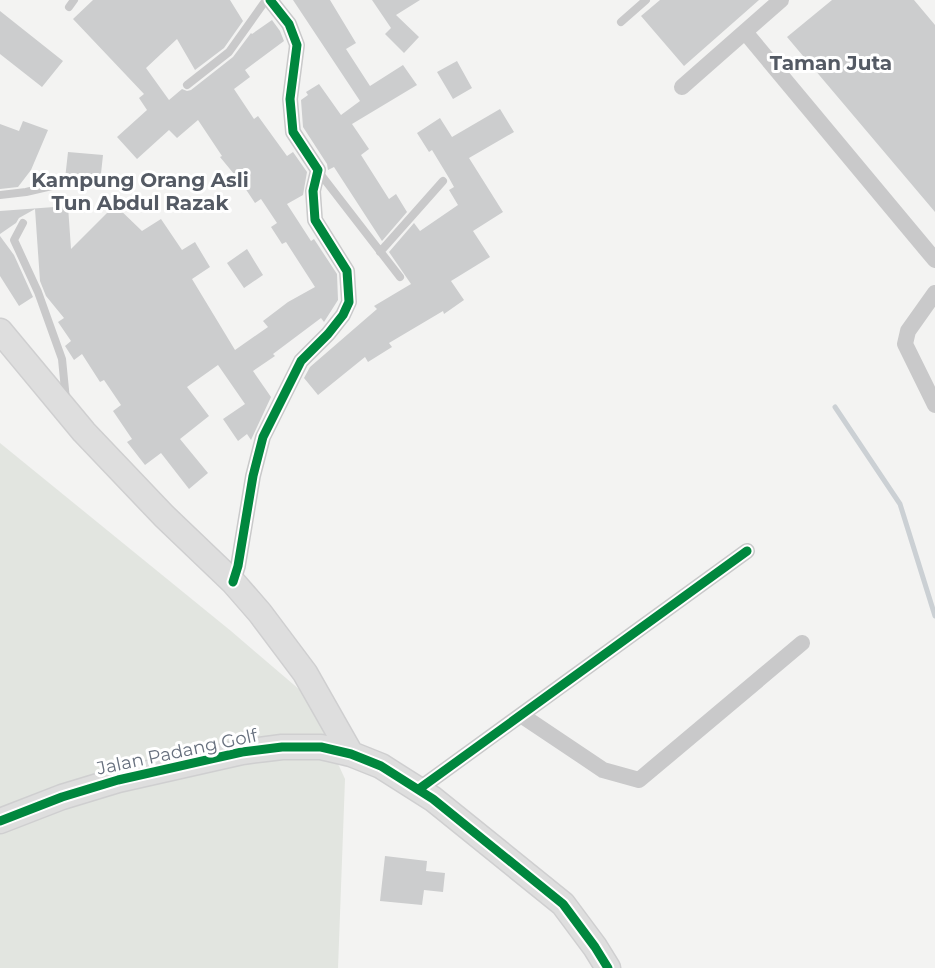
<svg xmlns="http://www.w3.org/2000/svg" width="935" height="968" font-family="Montserrat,sans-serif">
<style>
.green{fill:#e2e5e0}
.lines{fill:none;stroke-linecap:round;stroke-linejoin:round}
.stream{stroke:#cbd0d4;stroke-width:5}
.building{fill:#cccdce}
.secondary-casing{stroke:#cfcfd0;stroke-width:27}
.lane{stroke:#c9c9ca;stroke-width:8}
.street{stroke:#c9c9ca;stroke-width:16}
.secondary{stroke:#dedede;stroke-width:24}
.cycleway-casing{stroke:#fff;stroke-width:13}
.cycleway{stroke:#00873e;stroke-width:9}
.labels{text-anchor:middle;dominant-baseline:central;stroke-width:6;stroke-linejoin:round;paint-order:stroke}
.street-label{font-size:18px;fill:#67707e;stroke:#fff}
.neighbourhood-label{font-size:20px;font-weight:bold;fill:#545a64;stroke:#fff}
</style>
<rect width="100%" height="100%" fill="#f3f3f2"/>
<path class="green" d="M 0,443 L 231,631 L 307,696 L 345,779 L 338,968 L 0,968 Z"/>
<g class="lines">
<path class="stream" d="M 835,407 L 900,504 L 935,616"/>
</g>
<path class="building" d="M 93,0 L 230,0 L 243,21 L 224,48 L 195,70 L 177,39 L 146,68 L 169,100 L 182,89 L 187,91 L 191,90 L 233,57 L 251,33 L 252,34 L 272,20 L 280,31 L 284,41 L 245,70 L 250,77 L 234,89 L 254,119 L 258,116 L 287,156 L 293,152 L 307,172 L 303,195 L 287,204 L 311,241 L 314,239 L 337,274 L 338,300 L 324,322 L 321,318 L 273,354 L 275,356 L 253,371 L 271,397 L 251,440 L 247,434 L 238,441 L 223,419 L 245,404 L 218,365 L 187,387 L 209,416 L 180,439 L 208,473 L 189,489 L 161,453 L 145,465 L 127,442 L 132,439 L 113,411 L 121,405 L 104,380 L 100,382 L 82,354 L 74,360 L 65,346 L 71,341 L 58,322 L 64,318 L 46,296 L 40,281 L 35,209 L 19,218 L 16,223 L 0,234 L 0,211 L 68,206 L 71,249 L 115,205 L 142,231 L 161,219 L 182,250 L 195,242 L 210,267 L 192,279 L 235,350 L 268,327 L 263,321 L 288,302 L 315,287 L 286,242 L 282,244 L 271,227 L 277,223 L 261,199 L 255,203 L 235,173 L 234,174 L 220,157 L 222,156 L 198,120 L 177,138 L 169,130 L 137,159 L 117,137 L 147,110 L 139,98 L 144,94 L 73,19 Z
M 293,0 L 330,0 L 356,43 L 346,49 L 370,86 L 403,65 L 417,85 L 352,124 L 369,149 L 361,155 L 389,199 L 396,194 L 407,212 L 382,241 L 334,167 L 328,170 L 327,164 L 303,127 L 301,100 L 308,95 L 306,92 L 319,84 L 341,115 L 360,101 Z
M 372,0 L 420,0 L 396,15 L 419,37 L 404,53 L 385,34 L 391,28 Z
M 660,0 L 759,0 L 684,66 L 641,16 Z
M 832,0 L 914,0 L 935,25 L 935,212 L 787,37 Z
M 0,11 L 63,61 L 42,87 L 0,54 Z
M 457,61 L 472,88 L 453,99 L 437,72 Z
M 500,109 L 514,132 L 469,158 L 503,212 L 473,231 L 490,257 L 451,281 L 464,300 L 444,314 L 443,311 L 389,343 L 392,347 L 368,362 L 365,357 L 318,395 L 304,378 L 310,367 L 377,309 L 374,306 L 411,284 L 389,252 L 414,223 L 420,231 L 458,205 L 449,190 L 454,187 L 449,178 L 432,150 L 429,152 L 417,133 L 440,118 L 452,137 Z
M 23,121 L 48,130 L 31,170 L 18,187 L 0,189 L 0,124 L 19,131 Z
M 68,152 L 103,155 L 100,183 L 65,179 Z
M 0,236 L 14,255 L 33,297 L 19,306 L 0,276 Z
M 247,249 L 263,275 L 244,288 L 227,263 Z
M 385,856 L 427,861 L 426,871 L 445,873 L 443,892 L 424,890 L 422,905 L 380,901 Z"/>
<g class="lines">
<defs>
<path id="secondary" d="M 0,331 L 84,432 L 164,516 L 233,582 L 260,613 L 305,673 L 351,754
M 0,821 L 62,797 L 118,780 L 242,752 L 282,747 L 321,747 L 351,754 L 381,766 L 433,799 L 563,904 L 595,947 L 608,968"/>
</defs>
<use href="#secondary" class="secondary-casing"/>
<path class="lane" d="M 69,7 L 74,0
M 621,22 L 646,0
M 187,85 L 229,52 L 266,0
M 318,171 L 400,277
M 0,195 L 26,192 L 56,185
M 23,223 L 14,240 L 38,292 L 62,359 L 66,400
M 380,252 L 443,181"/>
<path class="street" d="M 745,32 L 935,260
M 682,87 L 781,0
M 935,293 L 908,331 L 905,344 L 935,405
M 233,582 L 238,566 L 253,476 L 263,437 L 301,361 L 328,334 L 343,315 L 349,302 L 347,271 L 315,220 L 313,191 L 318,170 L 293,132 L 290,99 L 297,45 L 289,24 L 270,0
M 521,715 L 603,770 L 639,780 L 802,643
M 419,789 L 747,551"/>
<use href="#secondary" class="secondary"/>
<defs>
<path id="cycleway" d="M 233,582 L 238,566 L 253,476 L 263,437 L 301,361 L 328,334 L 343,315 L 349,302 L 347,271 L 315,220 L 313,191 L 318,170 L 293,132 L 290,99 L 297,45 L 289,24 L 270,0
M 419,789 L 747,551
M 0,821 L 62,797 L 118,780 L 242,752 L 282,747 L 321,747 L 351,754 L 381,766 L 433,799 L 563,904 L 595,947 L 608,968"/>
</defs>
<use href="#cycleway" class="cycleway-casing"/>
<use href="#cycleway" class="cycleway"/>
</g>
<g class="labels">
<g class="street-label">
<text transform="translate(177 752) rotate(-12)">Jalan Padang Golf</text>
</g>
<g class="neighbourhood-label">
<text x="831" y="63">Taman Juta</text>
<text x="140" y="180">Kampung Orang Asli<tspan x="140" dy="23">Tun Abdul Razak</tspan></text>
</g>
</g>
</svg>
